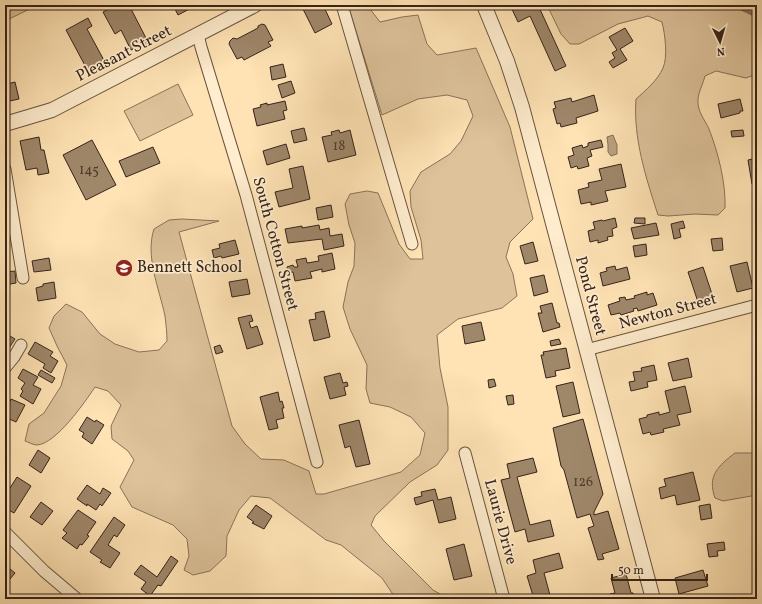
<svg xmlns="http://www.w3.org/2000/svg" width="762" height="604" font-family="Vollkorn,serif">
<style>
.green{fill:#ddc29a;stroke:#8a725a}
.water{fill:#bba280;stroke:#866f57}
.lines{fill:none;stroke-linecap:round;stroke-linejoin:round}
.stream{stroke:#866f57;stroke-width:4}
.building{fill:#9f876a;stroke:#36231a}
.minor-casing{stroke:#685340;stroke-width:13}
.tertiary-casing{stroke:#685340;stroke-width:16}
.minor{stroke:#ffedce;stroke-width:11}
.tertiary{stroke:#ffedce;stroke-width:14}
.labels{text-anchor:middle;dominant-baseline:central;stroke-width:3.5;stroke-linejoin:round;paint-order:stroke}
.number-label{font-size:14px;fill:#503c2e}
.street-label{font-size:16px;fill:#36231a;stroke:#ffedce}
.poi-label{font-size:16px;fill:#36231a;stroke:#ffedce;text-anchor:start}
</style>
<rect width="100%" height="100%" fill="#ffe3b4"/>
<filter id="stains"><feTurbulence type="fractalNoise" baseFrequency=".005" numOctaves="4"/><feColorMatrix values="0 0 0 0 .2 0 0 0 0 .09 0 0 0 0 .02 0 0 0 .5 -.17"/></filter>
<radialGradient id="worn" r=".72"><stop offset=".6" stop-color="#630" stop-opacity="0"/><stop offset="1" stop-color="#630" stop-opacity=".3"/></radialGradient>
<path class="green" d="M 5,5 L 38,5 L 5,21 Z
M 348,5 L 367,5 L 380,22 L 402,17 L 418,15 L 427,44 L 437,55 L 476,48 L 510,127 L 533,219 L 510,242 L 506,257 L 513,274 L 517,296 L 502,308 L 458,319 L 437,335 L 440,368 L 448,407 L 448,450 L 437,465 L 410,482 L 375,516 L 371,525 L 384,541 L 433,590 L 449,599 L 396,599 L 382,578 L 341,545 L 326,540 L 270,498 L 251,496 L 239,510 L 227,536 L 226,556 L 210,571 L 193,575 L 184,570 L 189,556 L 187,539 L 173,525 L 132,507 L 120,487 L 134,460 L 128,451 L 112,439 L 111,426 L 121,405 L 108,391 L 95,387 C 85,402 56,444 37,445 C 33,445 28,442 25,441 L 29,424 L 44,413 L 61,386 L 67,365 L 57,346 L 49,328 L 54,316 L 66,304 L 82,312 L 100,334 L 115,344 L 139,352 L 159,350 L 167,341 C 167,333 166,324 165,316 C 159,288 145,256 154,229 L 169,220 L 182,219 L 219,221 L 179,232 L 232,426 L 245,444 L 261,459 L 284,460 L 309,471 L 316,494 L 324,494 L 401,472 L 420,455 L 425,433 L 411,417 L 390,407 L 370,403 L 366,389 L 367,365 L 350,329 L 343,307 L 348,282 L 354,266 L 355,243 L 349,225 L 345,204 L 350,194 L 367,191 L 378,193 L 399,244 L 410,259 L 423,259 L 421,240 L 411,207 L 410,191 L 421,172 L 450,154 L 461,141 L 473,116 L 467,100 L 447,95 L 418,99 L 382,115 Z
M 547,5 L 757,5 L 757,74 L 746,78 L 716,71 L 705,76 C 703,84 698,93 698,100 C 697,111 705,120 709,129 C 718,152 726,183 725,208 L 718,215 L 695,214 L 668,216 L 658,215 C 646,178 633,138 636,99 C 646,90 657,81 663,68 C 668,57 665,34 662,22 L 648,16 L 618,24 L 579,44 L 570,44 L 561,34 Z
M 178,84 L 193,115 L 140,141 L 124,111 Z
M 735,453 L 753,453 L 757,456 L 757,495 L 723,501 L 715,498 C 707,476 718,466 735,453 Z"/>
<path class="water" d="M 613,135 L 617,145 L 617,154 L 611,156 L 608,152 L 608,145 L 607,137 Z"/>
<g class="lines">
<path class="stream" d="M 734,5 L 757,16"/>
</g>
<path class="building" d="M 117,5 L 129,5 L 148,42 L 131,50 L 121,30 L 115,34 L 103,12 Z
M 168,5 L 197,5 L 178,15 L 174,7 L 170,9 Z
M 312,5 L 323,5 L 332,24 L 315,33 L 303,9 Z
M 510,5 L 538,5 L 566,66 L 555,71 L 530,16 L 518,22 Z
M 88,18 L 92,26 L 87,29 L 106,64 L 89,73 L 66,30 Z
M 262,24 L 265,25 L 273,40 L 268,42 L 271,46 L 244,60 L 242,57 L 237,59 L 229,44 L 230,41 L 233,38 L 237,39 L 258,28 L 258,26 Z
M 625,28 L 633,41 L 620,49 L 627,60 L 613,68 L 609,62 L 615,58 L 612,53 L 617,50 L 609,37 Z
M 283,64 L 286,77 L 272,80 L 270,67 Z
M 5,79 L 7,84 L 15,82 L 19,99 L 5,102 Z
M 291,81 L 295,93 L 282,98 L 278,85 Z
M 594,95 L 598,111 L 576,118 L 577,123 L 561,127 L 560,123 L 557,124 L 553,109 L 556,108 L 554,102 L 571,98 L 572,102 Z
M 740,99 L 743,111 L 740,111 L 740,113 L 721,118 L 718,104 Z
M 285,101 L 287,110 L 283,111 L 285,119 L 257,126 L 253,109 L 261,107 L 260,105 L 267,103 L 267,105 Z
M 304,128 L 307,140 L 294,143 L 291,131 Z
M 339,130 L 340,133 L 350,130 L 356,155 L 328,162 L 322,137 L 332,135 L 331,132 Z
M 743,130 L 744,136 L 732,137 L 731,131 Z
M 39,137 L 41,150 L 44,150 L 49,173 L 38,175 L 37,168 L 26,170 L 20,141 Z
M 92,140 L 116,185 L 86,200 L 63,155 Z
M 601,140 L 603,147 L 590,150 L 592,156 L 587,158 L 589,166 L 578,169 L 577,166 L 571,168 L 568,157 L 574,155 L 572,148 L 582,145 L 583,148 L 588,146 L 588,143 Z
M 286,144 L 290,158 L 267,165 L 263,151 Z
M 153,147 L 160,163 L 126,177 L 119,161 Z
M 757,158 L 757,189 L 756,183 L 752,184 L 748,160 Z
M 621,164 L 626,187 L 605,191 L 608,201 L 591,205 L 591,202 L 581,204 L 578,190 L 589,187 L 588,183 L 602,180 L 599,169 Z
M 303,166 L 310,199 L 279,207 L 275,192 L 293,188 L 289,169 Z
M 331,205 L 333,217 L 318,220 L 316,208 Z
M 615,218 L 617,227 L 612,229 L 613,236 L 607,237 L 608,240 L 598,243 L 598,240 L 590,242 L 588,231 L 595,229 L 593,222 L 602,220 L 603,221 Z
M 635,218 L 645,218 L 645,224 L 634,223 Z
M 683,221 L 685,228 L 679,229 L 681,237 L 674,239 L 671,224 Z
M 656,223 L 659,235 L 634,239 L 631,228 Z
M 319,225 L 320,230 L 329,228 L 330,236 L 342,234 L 344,246 L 324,250 L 322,239 L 288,243 L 285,229 L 302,226 L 302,228 Z
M 722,238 L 723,250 L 713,251 L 711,239 Z
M 235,240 L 239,254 L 222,258 L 221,256 L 214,258 L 212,250 L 220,248 L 219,244 Z
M 533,242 L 538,261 L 525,264 L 520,246 Z
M 646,244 L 647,255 L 635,257 L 633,246 Z
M 332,253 L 335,269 L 322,272 L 322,269 L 310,272 L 312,278 L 295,281 L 293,272 L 288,273 L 287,267 L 293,265 L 294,267 L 298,267 L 296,260 L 306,258 L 307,263 L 319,261 L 318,256 Z
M 49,258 L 51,270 L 34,272 L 32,261 Z
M 747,262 L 753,288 L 737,292 L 730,266 Z
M 615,266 L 616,270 L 627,267 L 630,279 L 603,286 L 600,273 L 607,271 L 606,268 Z
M 703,267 L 713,297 L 698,302 L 688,272 Z
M 5,270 L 6,272 L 15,271 L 16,283 L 5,285 Z
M 544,275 L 548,292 L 534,296 L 530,278 Z
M 247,279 L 250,294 L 232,297 L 229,282 Z
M 54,282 L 56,298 L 38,301 L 36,288 L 43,286 L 43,284 Z
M 647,292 L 647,295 L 653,293 L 657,305 L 638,311 L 637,308 L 633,309 L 634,311 L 621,315 L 620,313 L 611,315 L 608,305 L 620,301 L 619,298 L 625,297 L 626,300 L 635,298 L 634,296 Z
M 552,303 L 557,323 L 559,323 L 560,327 L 543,332 L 538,313 L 542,313 L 540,306 Z
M 324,311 L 330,337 L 314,341 L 309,320 L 316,319 L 315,313 Z
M 251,315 L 253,321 L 249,322 L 251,328 L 257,326 L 263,344 L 247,349 L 238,318 Z
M 481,322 L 485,340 L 465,344 L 462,326 Z
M 5,333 L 15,339 L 5,354 Z
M 559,339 L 561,344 L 551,346 L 550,341 Z
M 35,342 L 53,352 L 50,356 L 58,361 L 51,373 L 43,368 L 45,364 L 28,354 Z
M 220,345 L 223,352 L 216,354 L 214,347 Z
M 566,348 L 570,368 L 555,371 L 556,376 L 546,378 L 541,355 L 544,355 L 543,352 Z
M 688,358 L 692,377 L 673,381 L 668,363 Z
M 654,365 L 657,380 L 647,382 L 648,387 L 631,391 L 629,382 L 635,381 L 633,372 L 642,371 L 641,368 Z
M 23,369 L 38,377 L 33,385 L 41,389 L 33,404 L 20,396 L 23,391 L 21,389 L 25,383 L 18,378 Z
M 41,370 L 55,378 L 52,383 L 38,375 Z
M 340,373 L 343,383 L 347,382 L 348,386 L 344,387 L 346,395 L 330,399 L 324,377 Z
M 494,379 L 496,386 L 489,388 L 488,380 Z
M 573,382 L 580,413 L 563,417 L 556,386 Z
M 685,386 L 691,412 L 677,415 L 680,425 L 663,429 L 664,432 L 651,435 L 650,432 L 643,434 L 639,419 L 647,417 L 647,415 L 659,412 L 659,415 L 670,412 L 665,391 Z
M 278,392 L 280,402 L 282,401 L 284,408 L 282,408 L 284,418 L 276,420 L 278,428 L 269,430 L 260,397 Z
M 513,395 L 514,404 L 508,405 L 506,396 Z
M 11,399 L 25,405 L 16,422 L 5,417 L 5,405 L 6,403 L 9,404 Z
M 87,417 L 95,422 L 96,420 L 104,425 L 92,444 L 82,437 L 84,433 L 79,430 Z
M 583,419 L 603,494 L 594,512 L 594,515 L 608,511 L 619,549 L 602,554 L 604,559 L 598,560 L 588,528 L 594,526 L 590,514 L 577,518 L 564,470 L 561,466 L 553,428 Z
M 359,420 L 370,464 L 356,467 L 350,446 L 345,448 L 339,425 Z
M 38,450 L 50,458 L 41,473 L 29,465 Z
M 533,458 L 537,472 L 517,477 L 530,525 L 550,520 L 554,536 L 528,542 L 525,529 L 515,532 L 501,480 L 510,478 L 507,464 Z
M 693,472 L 700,500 L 677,505 L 675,495 L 661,499 L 659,488 L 666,486 L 664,479 Z
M 17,477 L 31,486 L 14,513 L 5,508 L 5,496 Z
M 87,485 L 100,494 L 103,488 L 111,493 L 102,506 L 100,504 L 96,510 L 87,504 L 87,506 L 77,499 Z
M 435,489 L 438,500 L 451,497 L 456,519 L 439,523 L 433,500 L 416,505 L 414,498 L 422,496 L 421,492 Z
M 41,502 L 53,511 L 42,525 L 30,517 Z
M 710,504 L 712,518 L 701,520 L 699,506 Z
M 256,505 L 272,516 L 264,529 L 252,523 L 254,522 L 247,517 Z
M 78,510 L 96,522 L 87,535 L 89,536 L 82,545 L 80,544 L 77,549 L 62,538 L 67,533 L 63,530 Z
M 114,517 L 125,525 L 117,537 L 114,535 L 108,545 L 120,553 L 110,568 L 100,562 L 102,560 L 90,552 Z
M 724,542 L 725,550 L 717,551 L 718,556 L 709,557 L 707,544 Z
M 464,544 L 472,576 L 454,580 L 446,549 Z
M 559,553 L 563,568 L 544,573 L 551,599 L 534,599 L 527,576 L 536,573 L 533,560 Z
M 171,556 L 178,561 L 161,586 L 158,585 L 150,596 L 141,589 L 146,582 L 134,574 L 141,565 L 157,577 Z
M 5,565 L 15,573 L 5,585 Z
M 703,570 L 708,586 L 679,594 L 675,578 Z
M 626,574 L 631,593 L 633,593 L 635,599 L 612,599 L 610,594 L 615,593 L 611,578 Z"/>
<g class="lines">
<defs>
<path id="minor" d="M 342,5 L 412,244
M 198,35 L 201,47 L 246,195 L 317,462
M 5,169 L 23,278
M 586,350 L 757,305
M 5,368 L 14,357 L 21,345
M 465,453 L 504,599
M 5,532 L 44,571 L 77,599"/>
<path id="tertiary" d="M 484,5 L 507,61 L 522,107 L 653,599
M 5,124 L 52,110 L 255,5"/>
</defs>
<use href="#minor" class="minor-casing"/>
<use href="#tertiary" class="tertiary-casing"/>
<use href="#minor" class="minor"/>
<use href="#tertiary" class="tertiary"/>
</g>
<defs>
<symbol id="school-disc" viewBox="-11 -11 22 22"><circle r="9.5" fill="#8f2418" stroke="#ffedce"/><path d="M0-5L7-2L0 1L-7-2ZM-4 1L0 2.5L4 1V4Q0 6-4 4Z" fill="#fff"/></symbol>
</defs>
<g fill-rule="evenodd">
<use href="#school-disc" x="114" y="258" width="20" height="20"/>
</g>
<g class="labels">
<g class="number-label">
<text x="339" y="146">18</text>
<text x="89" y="170">145</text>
<text x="583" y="482">126</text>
</g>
<g class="street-label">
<text transform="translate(124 54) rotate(-27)">Pleasant Street</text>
<text transform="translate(275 244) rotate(75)">South Cotton Street</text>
<text transform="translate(590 296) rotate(75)">Pond Street</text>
<text transform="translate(668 312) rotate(-15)">Newton Street</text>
<text transform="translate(500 522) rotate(75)">Laurie Drive</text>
</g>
<g class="poi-label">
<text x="137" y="268">Bennett School</text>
</g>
</g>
<rect width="762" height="604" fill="none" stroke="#ffe3b4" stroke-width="20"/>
<rect x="6" y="6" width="750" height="592" fill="none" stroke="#36231a" stroke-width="2"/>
<rect x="10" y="10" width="742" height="584" fill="none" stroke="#36231a"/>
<g transform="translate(720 42) rotate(175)" stroke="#ffedce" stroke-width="3" paint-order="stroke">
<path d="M0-3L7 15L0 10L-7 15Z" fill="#36231a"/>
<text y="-6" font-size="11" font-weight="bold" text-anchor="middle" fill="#36231a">N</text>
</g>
<path d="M612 574v6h95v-6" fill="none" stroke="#36231a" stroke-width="2"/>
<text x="618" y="574" font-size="12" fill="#36231a" stroke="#ffedce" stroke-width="3" paint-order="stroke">50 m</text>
<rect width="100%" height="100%" filter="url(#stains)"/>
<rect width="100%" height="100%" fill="url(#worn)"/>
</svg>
